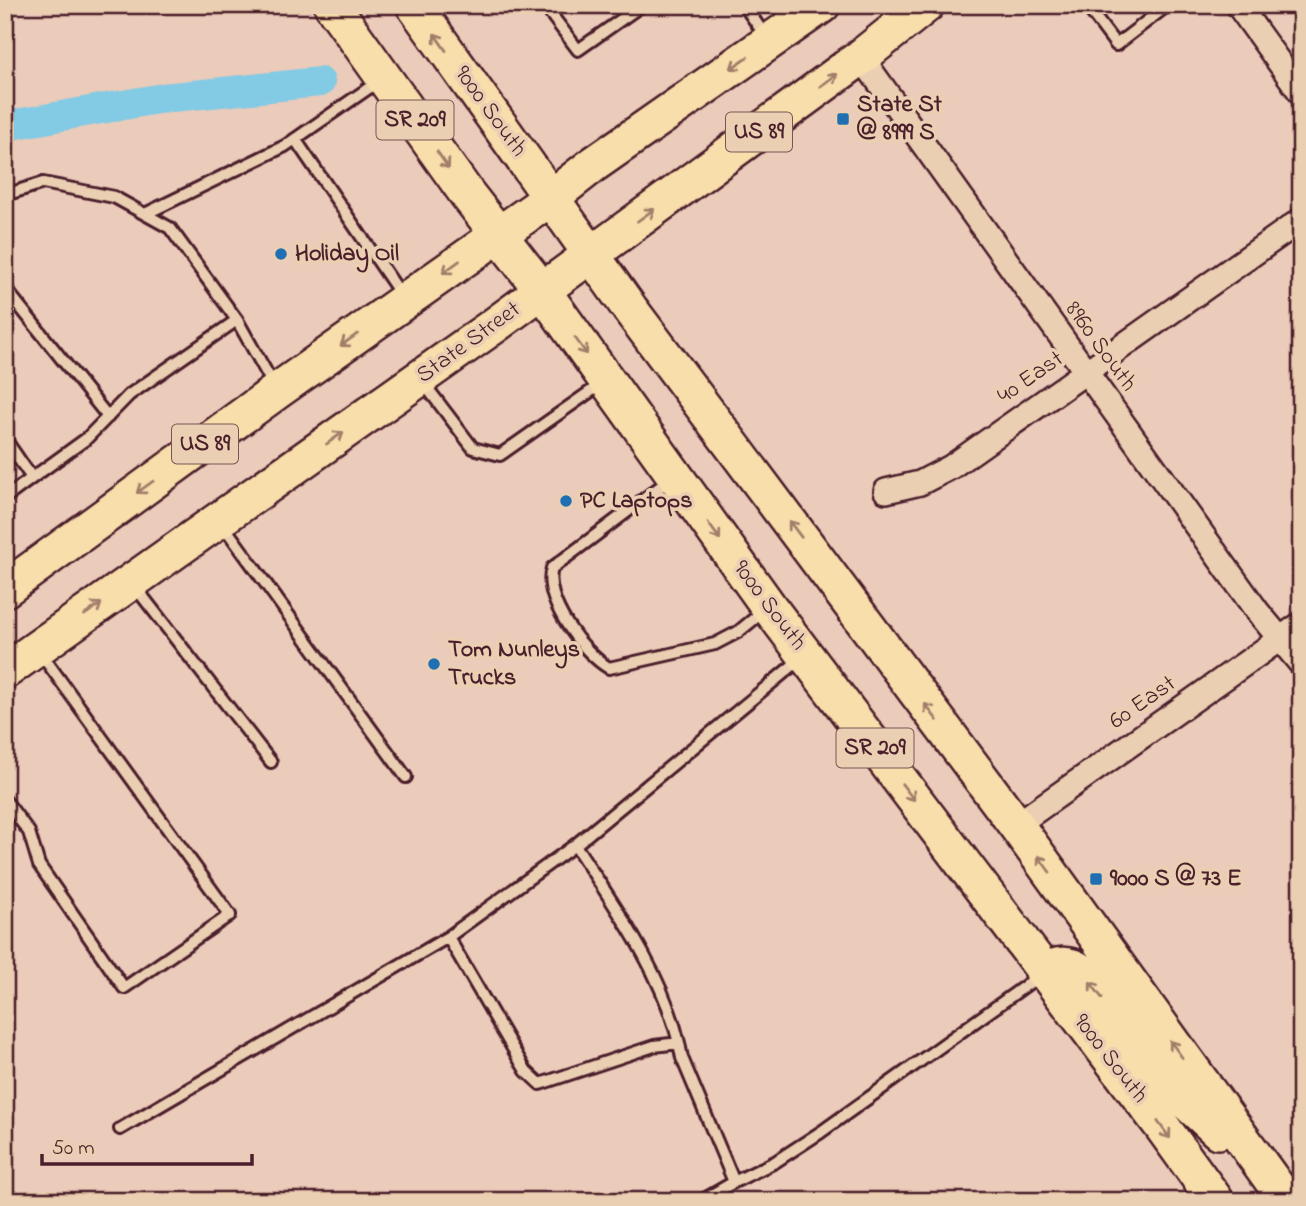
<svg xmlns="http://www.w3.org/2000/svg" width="1306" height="1206" font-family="'Indie Flower',sans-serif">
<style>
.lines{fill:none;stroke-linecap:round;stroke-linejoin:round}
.canal{stroke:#83cae4;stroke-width:30}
.service-casing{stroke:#4a1f2b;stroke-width:16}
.minor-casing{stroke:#4a1f2b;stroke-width:28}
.primary-casing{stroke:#4a1f2b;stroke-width:40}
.service{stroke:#ebcfb2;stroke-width:10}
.minor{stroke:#ebcfb2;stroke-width:23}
.primary{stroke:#f8deab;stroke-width:35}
.oneway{stroke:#a17e6b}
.poi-dot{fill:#1f6fb2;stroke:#ebcfb2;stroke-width:2.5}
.labels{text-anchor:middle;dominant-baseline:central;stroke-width:7;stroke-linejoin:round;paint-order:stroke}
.shield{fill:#ebcfb2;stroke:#7a5454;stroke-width:2}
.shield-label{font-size:23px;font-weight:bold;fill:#4a1f2b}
.poi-label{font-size:24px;font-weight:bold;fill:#4a1f2b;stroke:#ebcfb2;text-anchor:start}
.street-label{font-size:24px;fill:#4a1f2b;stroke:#ebcfb2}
</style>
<rect width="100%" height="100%" fill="#ebcbba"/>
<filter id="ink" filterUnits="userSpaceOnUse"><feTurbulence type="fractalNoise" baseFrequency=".0143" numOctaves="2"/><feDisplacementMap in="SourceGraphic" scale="14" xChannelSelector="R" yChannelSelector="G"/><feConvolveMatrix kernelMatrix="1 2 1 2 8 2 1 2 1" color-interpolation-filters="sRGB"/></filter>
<g filter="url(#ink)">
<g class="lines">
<path class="canal" d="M 5,126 L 163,98 L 320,82"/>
<defs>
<path id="service" d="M 544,5 L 578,50 L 642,5
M 744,5 L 766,37
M 1086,5 L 1116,45 L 1168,5
M 295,139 L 402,296
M 5,195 L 43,183 L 114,197 L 170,228 L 237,320 L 274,386
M 145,214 L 285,146 L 379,81
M 5,288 L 108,417
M 422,381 L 473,448 L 500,455 L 604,382
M 5,439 L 32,478 L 5,498
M 32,478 L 86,439 L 129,395 L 237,320
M 672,478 L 552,568 C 542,599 583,653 609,668 L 715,644 L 738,632 L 765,610
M 221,522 L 406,777
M 133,584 L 271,762
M 5,800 L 29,832 L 39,865 L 124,988 L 230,915 L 39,651
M 575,845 C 615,907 662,971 679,1043
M 448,937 L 526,1071 L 540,1084 L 654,1046 L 679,1043 L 682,1058 L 734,1182 L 775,1162 L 821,1132 L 1039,976
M 120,1129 L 448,937 L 575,845 L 803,657
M 701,1201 L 734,1182"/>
<path id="minor" d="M 1238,5 L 1301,93
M 861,57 L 1257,611 L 1301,664
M 886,491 L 920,483 L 951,467 L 1301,220
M 1016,825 L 1301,624"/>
<path id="primary" d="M 332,5 L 467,194 L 542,290 L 769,607 L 1161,1125 L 1216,1201
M 414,5 L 630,309 L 1016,825 L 1287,1201
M 5,589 L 277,391 L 552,197 L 594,164 L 822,5
M 5,671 L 495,325 L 861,57 L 926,5
M 1043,972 C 1057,964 1068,962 1082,972 L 1167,1084 L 1218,1131"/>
</defs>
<use href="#service" class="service-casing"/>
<use href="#minor" class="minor-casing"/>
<use href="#primary" class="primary-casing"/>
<use href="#service" class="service"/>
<use href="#minor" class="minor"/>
<use href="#primary" class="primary"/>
</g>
<defs><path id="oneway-shaft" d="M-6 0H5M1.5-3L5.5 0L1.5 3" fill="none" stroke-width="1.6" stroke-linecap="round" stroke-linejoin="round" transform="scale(1.75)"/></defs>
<g class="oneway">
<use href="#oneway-shaft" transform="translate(440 42) rotate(-125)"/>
<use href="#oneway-shaft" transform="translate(739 63) rotate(145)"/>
<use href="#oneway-shaft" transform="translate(829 80) rotate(-36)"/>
<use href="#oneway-shaft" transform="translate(443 160) rotate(55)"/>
<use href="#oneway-shaft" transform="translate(646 215) rotate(-36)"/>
<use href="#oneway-shaft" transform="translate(451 267) rotate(144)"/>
<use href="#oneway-shaft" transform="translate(349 340) rotate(145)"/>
<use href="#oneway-shaft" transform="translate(581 346) rotate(54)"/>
<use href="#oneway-shaft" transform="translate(335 438) rotate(-35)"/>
<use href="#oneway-shaft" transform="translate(145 487) rotate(144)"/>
<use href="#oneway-shaft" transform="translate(795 529) rotate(-127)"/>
<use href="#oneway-shaft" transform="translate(714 531) rotate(54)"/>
<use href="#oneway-shaft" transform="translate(93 609) rotate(-35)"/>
<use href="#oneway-shaft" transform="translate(931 712) rotate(-127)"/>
<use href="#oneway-shaft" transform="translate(908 792) rotate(53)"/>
<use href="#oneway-shaft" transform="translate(1044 864) rotate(-126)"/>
<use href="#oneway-shaft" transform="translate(1096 990) rotate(-127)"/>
<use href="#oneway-shaft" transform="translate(1176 1049) rotate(-126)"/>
<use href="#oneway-shaft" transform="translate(1164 1130) rotate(54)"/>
</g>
</g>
<g class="poi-dot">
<rect x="836" y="112" width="14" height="14" rx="3.5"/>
<circle cx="281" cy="254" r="7"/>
<circle cx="566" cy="501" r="7"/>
<circle cx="434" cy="664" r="7"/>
<rect x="1089" y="872" width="14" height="14" rx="3.5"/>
</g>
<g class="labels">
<g class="shield">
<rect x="376.5" y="100.5" width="77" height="39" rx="5"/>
<rect x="726" y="112.5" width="66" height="39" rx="5"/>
<rect x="172" y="424.5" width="66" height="39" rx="5"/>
<rect x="836.5" y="728.5" width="77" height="39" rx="5"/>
</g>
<g class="shield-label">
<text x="415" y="120">SR 209</text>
<text x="759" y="132">US 89</text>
<text x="205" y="444">US 89</text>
<text x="875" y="748">SR 209</text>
</g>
<g class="poi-label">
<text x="857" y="105">State St<tspan x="857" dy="28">@ 8999 S</tspan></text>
<text x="295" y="254">Holiday Oil</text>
<text x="580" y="501">PC Laptops</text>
<text x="448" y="650">Tom Nunleys<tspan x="448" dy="28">Trucks</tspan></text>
<text x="1110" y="879">9000 S @ 73 E</text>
</g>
<g class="street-label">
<text transform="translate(490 112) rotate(54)">9000 South</text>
<text transform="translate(469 343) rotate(-36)">State Street</text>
<text transform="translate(1100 347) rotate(54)">8960 South</text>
<text transform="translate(1031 378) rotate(-35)">40 East</text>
<text transform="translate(769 606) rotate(53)">9000 South</text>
<text transform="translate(1143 703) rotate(-35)">60 East</text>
<text transform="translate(1110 1059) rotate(52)">9000 South</text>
</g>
</g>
<rect width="1306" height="1206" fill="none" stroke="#ebcfb2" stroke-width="28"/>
<rect x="14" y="14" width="1278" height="1178" fill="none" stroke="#4a1f2b" stroke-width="2.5" filter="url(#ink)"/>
<path d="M42 1154v10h210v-10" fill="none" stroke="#4a1f2b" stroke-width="3.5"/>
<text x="52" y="1154" font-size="21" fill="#4a1f2b" stroke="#ebcfb2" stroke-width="5" paint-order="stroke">50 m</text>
</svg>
